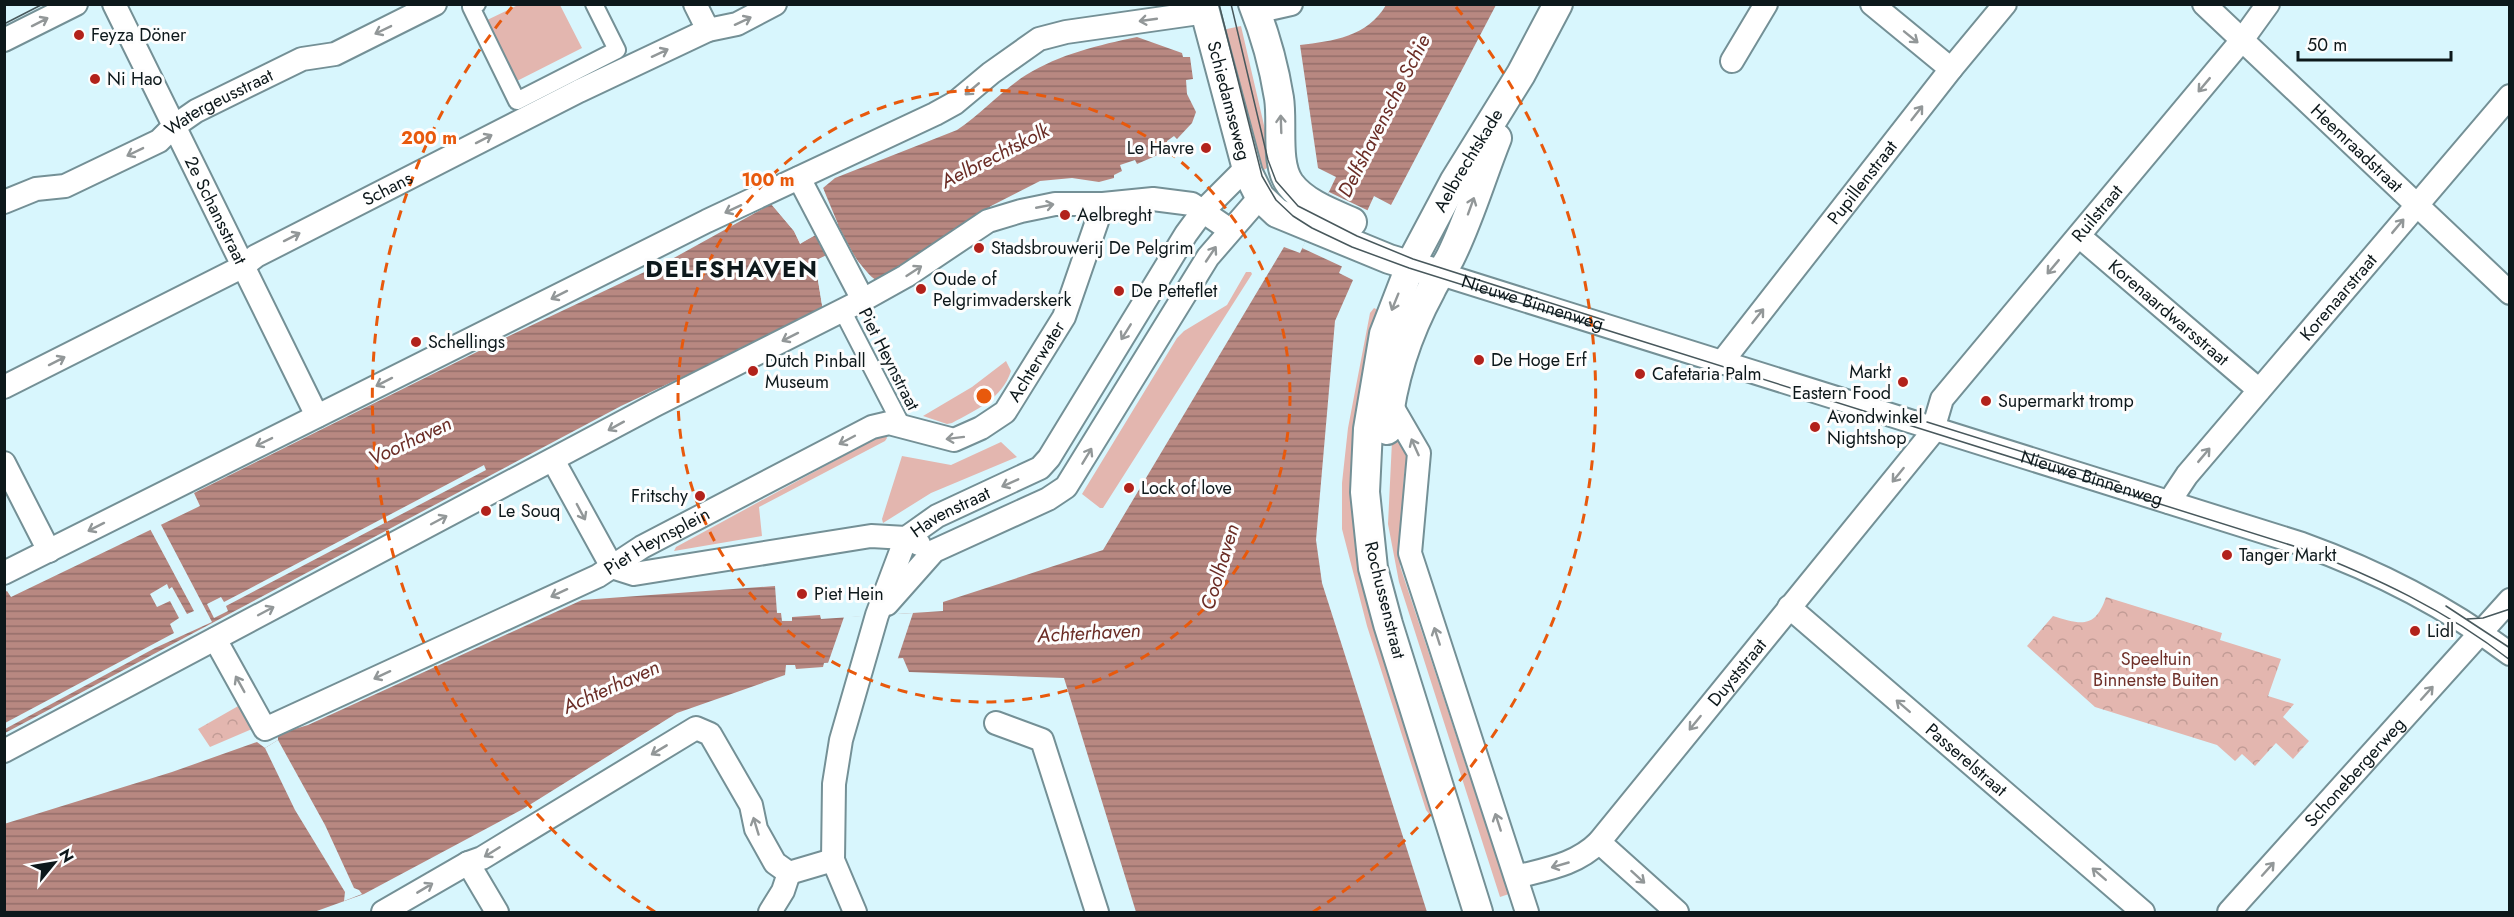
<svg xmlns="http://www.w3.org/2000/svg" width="2514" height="917" font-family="Jost,sans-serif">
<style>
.grass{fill:#e3b6af}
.park{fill:url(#park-crowns)}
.water{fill:url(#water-rules)}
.pier{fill:#d8f6fd}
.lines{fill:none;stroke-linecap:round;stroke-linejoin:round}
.pedestrian-casing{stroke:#749096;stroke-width:20}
.minor-casing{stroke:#749096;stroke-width:26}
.tertiary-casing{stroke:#749096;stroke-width:32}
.pedestrian{stroke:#fff;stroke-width:16}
.minor{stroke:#fff;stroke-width:22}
.tertiary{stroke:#fff;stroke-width:28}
.tram{stroke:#48585c;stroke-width:1.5}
.oneway{stroke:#929798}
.ring{fill:none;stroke:#e8590c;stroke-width:3;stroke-dasharray:10 8}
.poi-dot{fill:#b2221b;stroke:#fdfdfd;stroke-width:2}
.labels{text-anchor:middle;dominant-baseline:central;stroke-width:6;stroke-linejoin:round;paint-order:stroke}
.poi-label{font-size:18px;fill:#0d181b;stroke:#fdfdfd;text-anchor:start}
.street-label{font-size:18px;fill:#0d181b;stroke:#fdfdfd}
.park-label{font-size:18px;fill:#6f3029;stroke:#fdfdfd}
.water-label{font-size:20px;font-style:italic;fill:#6a2c25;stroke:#fdfdfd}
.district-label{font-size:24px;font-weight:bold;letter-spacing:1.5px;fill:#0d181b;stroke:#fdfdfd}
.centre{fill:#e8590c;stroke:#fdfdfd;stroke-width:3}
.ring-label{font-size:18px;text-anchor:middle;font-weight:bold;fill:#e8590c;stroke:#fdfdfd;stroke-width:6;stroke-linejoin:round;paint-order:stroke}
</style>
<defs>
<pattern id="park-crowns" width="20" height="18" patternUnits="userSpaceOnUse" patternTransform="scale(1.5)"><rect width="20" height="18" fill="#e3b6af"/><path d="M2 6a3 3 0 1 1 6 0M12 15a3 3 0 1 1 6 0" fill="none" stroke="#c29c96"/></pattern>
<pattern id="water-rules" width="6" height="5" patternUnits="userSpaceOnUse" patternTransform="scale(1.5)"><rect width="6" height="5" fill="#b88881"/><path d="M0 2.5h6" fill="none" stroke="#946e69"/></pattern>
</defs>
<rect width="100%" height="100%" fill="#d8f6fd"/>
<path class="grass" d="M 518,5 L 560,5 L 582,48 L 513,83 L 483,22 Z
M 1241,26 L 1273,164 L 1256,175 L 1222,30 Z
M 1246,272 L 1251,272 L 1252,274 L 1103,508 L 1100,508 L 1082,494 L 1177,338 L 1184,331 L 1227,305 Z
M 1374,308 L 1378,310 L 1357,477 L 1438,826 L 1426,810 L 1367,626 L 1342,529 L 1342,483 L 1348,428 L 1370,313 Z
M 1006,361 L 1011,371 C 1002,399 976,410 952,423 L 947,424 L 923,416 L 972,387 Z
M 886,435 L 887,438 L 885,441 L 759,507 L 762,536 L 674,551 L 676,547 L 869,442 L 867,438 Z
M 1397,438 L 1408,453 L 1404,475 L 1400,566 L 1496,856 L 1511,886 L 1509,894 L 1500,897 L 1399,582 L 1388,524 L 1392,441 Z
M 1001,442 L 1017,457 L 931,493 L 883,523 L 882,519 L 902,456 L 951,465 Z"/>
<path class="park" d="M 2106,597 L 2222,633 L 2220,640 L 2281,659 L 2268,696 L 2294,704 L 2283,717 L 2309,741 L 2293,759 L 2276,743 L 2255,766 L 2242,754 L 2235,761 L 2217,745 L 2095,707 L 2027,646 L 2053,616 C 2080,624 2095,630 2106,597 Z
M 240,705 L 252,729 L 210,747 L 198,729 Z"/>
<path class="water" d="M 1386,5 L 1496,5 L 1391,205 L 1374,196 L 1339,273 L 1353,280 L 1335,321 L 1316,540 L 1322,583 L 1427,912 L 1136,912 L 1064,678 L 909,672 L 903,658 L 824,663 L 823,667 L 796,669 L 795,665 L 786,665 L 785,675 L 677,713 L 523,809 L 364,894 L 314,912 L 5,912 L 4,824 L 172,772 L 257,742 L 265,748 L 278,740 L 278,734 L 308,725 L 582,600 L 775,586 L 777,613 L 781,613 L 782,621 L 792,621 L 792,617 L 820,615 L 821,619 L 943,611 L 943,602 L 1103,550 L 1284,247 L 1300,253 L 1336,177 L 1318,168 L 1300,45 C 1333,41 1367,37 1386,5 Z
M 1137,37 L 1182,53 L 1183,57 L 1190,57 L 1193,79 L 1186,80 L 1187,94 L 1196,112 L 1192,123 L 1177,139 L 1174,136 L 1167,141 L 1167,145 L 1160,154 L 1137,164 L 1135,160 L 1120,165 L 1122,171 L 1114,175 L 1114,178 L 1099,182 L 1072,178 L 1040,181 L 991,206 L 879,282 C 865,274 856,259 848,245 L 814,261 L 812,263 L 817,274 L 823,311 L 621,406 L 5,733 L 5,592 L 7,591 L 11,597 L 200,506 L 194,493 L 511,335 L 672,259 L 771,204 L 794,231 L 800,243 L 838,224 L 823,188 L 835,178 L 957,130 C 981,114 1001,91 1026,75 C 1060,54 1099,45 1137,37 Z"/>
<path class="pier" d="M 822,185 L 831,212 L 856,259 L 872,278 L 879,282 L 878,285 L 870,281 L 853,260 L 829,257 L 816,265 L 820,273 L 826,311 L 823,311 L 817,274 L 812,263 L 826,256 L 815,235 L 800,244 L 794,231 L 770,202 L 773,203 L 796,229 L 801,239 L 815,231 L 828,213 L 820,189 Z
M 1329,192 L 1369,211 L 1343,267 L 1302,248 Z
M 484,465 L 486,470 L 226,606 L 228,611 L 214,618 L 207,604 L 221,597 L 224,602 Z
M 159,521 L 212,622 L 155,648 L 5,729 L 5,723 L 174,633 L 170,624 L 179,618 L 170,601 L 157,607 L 150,594 L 167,584 L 169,589 L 172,587 L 187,614 L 194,611 L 149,527 Z
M 913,613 L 897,661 L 827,666 L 844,617 Z
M 278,740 L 325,825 L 354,888 L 359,890 L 362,894 L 344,901 L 345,892 L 295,810 L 265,748 Z"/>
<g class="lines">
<defs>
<path id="pedestrian" d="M 477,4 L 471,7 L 517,101 L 617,50 L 594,4
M 842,310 L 902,426"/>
<g id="minor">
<path id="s1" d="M 114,4 L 317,416"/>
<path d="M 695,4 L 708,30"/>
<path d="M 1872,4 L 1951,69"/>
<path id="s2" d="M 2204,4 L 2510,293"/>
<path d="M 1256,12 L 1291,4"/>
<path d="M 4,40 L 76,4"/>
<path d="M 1732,61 L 1766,4"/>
<path d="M 799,178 L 863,300"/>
<path id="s3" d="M 4,202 L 36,189 L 65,186 L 159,141 L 173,127 L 196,111 L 302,59 L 335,54 L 435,4"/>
<path id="s4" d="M 2079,236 L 2259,390"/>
<path id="s5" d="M 1441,274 L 2302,544 C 2377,571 2446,606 2510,654"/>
<path id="s6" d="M 1724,363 L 1725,358 L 1951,69 L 2005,4"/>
<path id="s7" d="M 4,387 L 242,267 L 256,256 L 579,91 L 708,30 L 737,24 L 775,4"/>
<path d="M 1390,403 L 1419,453 L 1410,553 L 1527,912"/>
<path d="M 553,460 L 612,567"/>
<path d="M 4,463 L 49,551"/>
<path id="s8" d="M 2169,502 L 2187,475 L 2510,96"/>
<path d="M 612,567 L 634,574 L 871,536 L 906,538 L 919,544"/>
<path d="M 4,573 L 707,221 L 935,114 L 955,103 L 991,73 L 1039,39 L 1066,32 L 1206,12"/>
<path d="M 887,604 L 934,551 L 1048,499 L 1066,487 L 1208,257 L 1260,197"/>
<path id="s9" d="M 1789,607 L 2143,912"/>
<path id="s10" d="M 215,639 L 265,729 L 598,576 L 642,547 L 872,427 L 889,423 L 954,440 L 981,428 L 1005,412 L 1064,317 L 1103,204"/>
<path d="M 996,723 L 1042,740 L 1097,912"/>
<path d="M 4,751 L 655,405 L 863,300 L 906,276 L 988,221 L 1021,211 L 1055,204 L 1103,204 L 1153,199 L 1192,204 L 1230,230"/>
<path d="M 1599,842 L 1677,912"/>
<path d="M 468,863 L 497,912"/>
<path d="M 789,873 L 833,860"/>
<path id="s11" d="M 1516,877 C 1546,869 1576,865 1599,842 L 1932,433 L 1942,399 L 2242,40 L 2268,4"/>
<path d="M 383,912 L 468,863 L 482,858 L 696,728 L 710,734 L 751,805 L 756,829 L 775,863 L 789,873"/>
<path d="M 770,912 L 783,891 L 789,873"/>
<path id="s12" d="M 855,912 L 833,860 L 834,784 L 841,740 L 877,615 L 906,538 L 937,516 L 1040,468 L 1049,458 L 1186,234 L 1203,211 L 1246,168"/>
<path id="s13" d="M 2229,912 L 2510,600"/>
</g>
<g id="tertiary">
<path id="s14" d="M 1203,4 L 1248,173 L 1260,197 L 1277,213 L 1389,259 L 1429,271"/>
<path d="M 1253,4 C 1265,34 1274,67 1279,98 C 1283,123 1275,164 1290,184 C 1304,203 1331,213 1352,222"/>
<path d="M 1387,430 C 1392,380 1407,334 1431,290 C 1436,279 1444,269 1450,258 C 1469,220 1481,178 1497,138"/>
<path id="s15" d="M 1478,912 L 1388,624 L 1373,568 L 1365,492 L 1368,429 L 1384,334 L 1413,259 L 1454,182 L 1521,74 L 1558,4"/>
</g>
</defs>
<use href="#pedestrian" class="pedestrian-casing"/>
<use href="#minor" class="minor-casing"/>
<use href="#tertiary" class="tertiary-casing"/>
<use href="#pedestrian" class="pedestrian"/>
<use href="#minor" class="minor"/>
<use href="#tertiary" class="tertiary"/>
<path class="tram" d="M 1219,4 L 1262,176 L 1276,200 L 1293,216 L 1312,228 L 1352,247 L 1409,268 L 2300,548 C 2375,577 2446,610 2510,660
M 1231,4 L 1268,160 L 1276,181 L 1298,206 L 1357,236 L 1413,259 L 1604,320
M 4,24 L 43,4
M 1927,422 L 2119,482
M 2446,606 L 2510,648
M 2467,619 L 2483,618 L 2510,609"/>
</g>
<defs><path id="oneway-shaft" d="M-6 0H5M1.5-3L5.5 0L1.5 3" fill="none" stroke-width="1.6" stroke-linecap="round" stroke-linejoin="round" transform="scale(1.5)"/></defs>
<g class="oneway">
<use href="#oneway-shaft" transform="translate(1148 20) rotate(172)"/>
<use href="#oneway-shaft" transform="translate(743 21) rotate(-25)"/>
<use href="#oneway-shaft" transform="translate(40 22) rotate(-27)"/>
<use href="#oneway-shaft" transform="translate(383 30) rotate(154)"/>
<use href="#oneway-shaft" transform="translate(1911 37) rotate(39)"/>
<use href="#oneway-shaft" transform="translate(660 53) rotate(-25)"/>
<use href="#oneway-shaft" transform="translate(2204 85) rotate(130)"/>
<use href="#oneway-shaft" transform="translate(972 89) rotate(140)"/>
<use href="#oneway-shaft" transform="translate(1917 113) rotate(-52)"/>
<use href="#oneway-shaft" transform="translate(1281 124) rotate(-92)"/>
<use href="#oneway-shaft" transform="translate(484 139) rotate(-27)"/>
<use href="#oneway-shaft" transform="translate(135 152) rotate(154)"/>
<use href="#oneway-shaft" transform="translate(1045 206) rotate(-11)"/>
<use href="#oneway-shaft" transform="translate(1471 206) rotate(-70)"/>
<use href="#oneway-shaft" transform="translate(733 209) rotate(155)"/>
<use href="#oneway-shaft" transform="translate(2398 226) rotate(-50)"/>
<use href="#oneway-shaft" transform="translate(292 237) rotate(-27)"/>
<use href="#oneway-shaft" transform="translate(1211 254) rotate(-56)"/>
<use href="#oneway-shaft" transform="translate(2053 267) rotate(130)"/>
<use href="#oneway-shaft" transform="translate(914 271) rotate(-33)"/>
<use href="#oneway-shaft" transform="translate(559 295) rotate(153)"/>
<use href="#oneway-shaft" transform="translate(1395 302) rotate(112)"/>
<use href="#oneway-shaft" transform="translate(1758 316) rotate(-52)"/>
<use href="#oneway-shaft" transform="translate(1126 332) rotate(122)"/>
<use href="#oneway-shaft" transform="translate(790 337) rotate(153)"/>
<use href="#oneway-shaft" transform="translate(57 361) rotate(-27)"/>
<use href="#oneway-shaft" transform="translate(384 382) rotate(153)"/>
<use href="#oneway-shaft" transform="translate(616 426) rotate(151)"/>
<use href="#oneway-shaft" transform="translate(955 438) rotate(173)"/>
<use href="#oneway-shaft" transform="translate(847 440) rotate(152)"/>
<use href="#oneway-shaft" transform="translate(264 442) rotate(154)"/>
<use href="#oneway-shaft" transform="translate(1415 447) rotate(-114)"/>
<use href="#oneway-shaft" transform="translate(2204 455) rotate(-50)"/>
<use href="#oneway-shaft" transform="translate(1087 456) rotate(-59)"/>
<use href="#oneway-shaft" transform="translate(1898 475) rotate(129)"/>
<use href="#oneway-shaft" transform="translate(1010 483) rotate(156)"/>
<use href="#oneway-shaft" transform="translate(581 512) rotate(62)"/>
<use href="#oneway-shaft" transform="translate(439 520) rotate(-28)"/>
<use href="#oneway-shaft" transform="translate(96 527) rotate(153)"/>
<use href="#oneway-shaft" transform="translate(559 593) rotate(155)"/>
<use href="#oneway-shaft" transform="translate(266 611) rotate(-28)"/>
<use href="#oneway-shaft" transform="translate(1437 636) rotate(-108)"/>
<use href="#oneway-shaft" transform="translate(382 675) rotate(155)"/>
<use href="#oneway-shaft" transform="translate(240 684) rotate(-119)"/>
<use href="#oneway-shaft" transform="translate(2427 693) rotate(-48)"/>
<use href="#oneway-shaft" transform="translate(1903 706) rotate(-139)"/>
<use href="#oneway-shaft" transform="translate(1695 723) rotate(129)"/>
<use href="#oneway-shaft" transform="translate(659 750) rotate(149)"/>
<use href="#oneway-shaft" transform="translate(1498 822) rotate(-108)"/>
<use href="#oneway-shaft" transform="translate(756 826) rotate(-107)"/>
<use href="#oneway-shaft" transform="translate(492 852) rotate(148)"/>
<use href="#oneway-shaft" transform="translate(1560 865) rotate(164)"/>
<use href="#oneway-shaft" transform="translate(2268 869) rotate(-48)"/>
<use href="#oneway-shaft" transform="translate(2099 874) rotate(-139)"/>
<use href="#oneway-shaft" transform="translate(1638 877) rotate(42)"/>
<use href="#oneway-shaft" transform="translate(425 888) rotate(-31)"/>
</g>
<g class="ring">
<circle cx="984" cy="396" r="306"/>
<path d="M655 912A612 612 0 0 1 512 7M1456 7A612 612 0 0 1 1313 912"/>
</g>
<g class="poi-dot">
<circle cx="79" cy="35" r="6"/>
<circle cx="95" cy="79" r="6"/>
<circle cx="1206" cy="148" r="6"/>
<circle cx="1065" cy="215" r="6"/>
<circle cx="979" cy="248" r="6"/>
<circle cx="921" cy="289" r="6"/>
<circle cx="1119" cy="291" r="6"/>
<circle cx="416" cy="342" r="6"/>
<circle cx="1479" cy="360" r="6"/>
<circle cx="753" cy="371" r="6"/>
<circle cx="1640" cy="374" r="6"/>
<circle cx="1903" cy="382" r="6"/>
<circle cx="1986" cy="401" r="6"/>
<circle cx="1815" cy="427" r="6"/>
<circle cx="1129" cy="488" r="6"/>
<circle cx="700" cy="496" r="6"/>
<circle cx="486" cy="511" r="6"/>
<circle cx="2227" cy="555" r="6"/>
<circle cx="802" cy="594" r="6"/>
<circle cx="2415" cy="631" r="6"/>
</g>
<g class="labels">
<g class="poi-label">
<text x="91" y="35">Feyza Döner</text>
<text x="107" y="79">Ni Hao</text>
<text x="1194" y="148" text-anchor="end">Le Havre</text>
<text x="1077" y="215">Aelbreght</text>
<text x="991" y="248">Stadsbrouwerij De Pelgrim</text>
<text x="933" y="279">Oude of<tspan x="933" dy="21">Pelgrimvaderskerk</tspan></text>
<text x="1131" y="291">De Petteflet</text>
<text x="428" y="342">Schellings</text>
<text x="1491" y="360">De Hoge Erf</text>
<text x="765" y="361">Dutch Pinball<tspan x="765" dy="21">Museum</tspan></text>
<text x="1891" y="372" text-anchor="end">Markt<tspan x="1891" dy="21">Eastern Food</tspan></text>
<text x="1652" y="374">Cafetaria Palm</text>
<text x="1998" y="401">Supermarkt tromp</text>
<text x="1827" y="417">Avondwinkel<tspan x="1827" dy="21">Nightshop</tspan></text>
<text x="1141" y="488">Lock of love</text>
<text x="688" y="496" text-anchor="end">Fritschy</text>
<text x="498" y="511">Le Souq</text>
<text x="2239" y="555">Tanger Markt</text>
<text x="814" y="594">Piet Hein</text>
<text x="2427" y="631">Lidl</text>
</g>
<g class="street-label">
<text stroke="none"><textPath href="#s14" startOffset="100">Schiedamseweg</textPath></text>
<text stroke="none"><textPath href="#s3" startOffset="240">Watergeusstraat</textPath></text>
<text stroke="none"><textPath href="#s2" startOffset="210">Heemraadstraat</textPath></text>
<text stroke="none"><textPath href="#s15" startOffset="789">Aelbrechtskade</textPath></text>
<text stroke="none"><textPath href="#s6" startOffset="228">Pupillenstraat</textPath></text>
<text stroke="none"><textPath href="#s7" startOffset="432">Schans</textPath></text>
<text stroke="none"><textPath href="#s1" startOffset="230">2e Schansstraat</textPath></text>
<text stroke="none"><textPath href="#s11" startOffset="896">Ruilstraat</textPath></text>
<text stroke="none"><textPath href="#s8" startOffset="266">Korenaarstraat</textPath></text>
<text stroke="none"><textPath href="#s5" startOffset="96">Nieuwe Binnenweg</textPath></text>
<text stroke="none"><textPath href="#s4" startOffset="118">Korenaardwarsstraat</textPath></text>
<text transform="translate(889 359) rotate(63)">Piet Heynstraat</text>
<text stroke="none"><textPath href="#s10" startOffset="984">Achterwater</textPath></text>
<text stroke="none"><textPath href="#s5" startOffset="682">Nieuwe Binnenweg</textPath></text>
<text stroke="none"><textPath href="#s12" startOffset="441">Havenstraat</textPath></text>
<text stroke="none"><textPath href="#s10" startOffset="538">Piet Heynsplein</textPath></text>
<text transform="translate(1385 600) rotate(76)">Rochussenstraat</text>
<text stroke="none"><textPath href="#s11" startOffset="310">Duyststraat</textPath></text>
<text stroke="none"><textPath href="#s9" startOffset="234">Passerelstraat</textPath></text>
<text stroke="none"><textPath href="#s13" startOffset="188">Schonebergerweg</textPath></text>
</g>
<g class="park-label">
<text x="2156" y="659">Speeltuin<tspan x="2156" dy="21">Binnenste Buiten</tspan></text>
</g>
<g class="water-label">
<text transform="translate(1384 116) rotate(-63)">Delfshavensche Schie</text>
<text transform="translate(995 156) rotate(-27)">Aelbrechtskolk</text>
<text transform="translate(410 441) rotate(-25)">Voorhaven</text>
<text transform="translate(1220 567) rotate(-73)">Coolhaven</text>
<text transform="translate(1089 633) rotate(-3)">Achterhaven</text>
<text transform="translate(611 687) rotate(-24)">Achterhaven</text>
</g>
<g class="district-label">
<text x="732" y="268">DELFSHAVEN</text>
</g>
</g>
<circle cx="984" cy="396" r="9" class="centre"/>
<g class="ring-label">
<text x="429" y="144">200 m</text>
<text x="768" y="186">100 m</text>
</g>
<rect width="2514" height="917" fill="none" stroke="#0d181b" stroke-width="12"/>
<g transform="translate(54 863) rotate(60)" stroke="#fdfdfd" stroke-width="4.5" paint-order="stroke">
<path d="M0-4.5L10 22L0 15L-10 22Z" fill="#0d181b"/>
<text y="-9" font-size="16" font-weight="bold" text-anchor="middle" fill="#0d181b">N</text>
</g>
<path d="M2298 51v9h153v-9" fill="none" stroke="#0d181b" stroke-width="3"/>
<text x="2307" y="51" font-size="18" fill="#0d181b" stroke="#fdfdfd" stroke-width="4.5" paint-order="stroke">50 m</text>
</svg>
